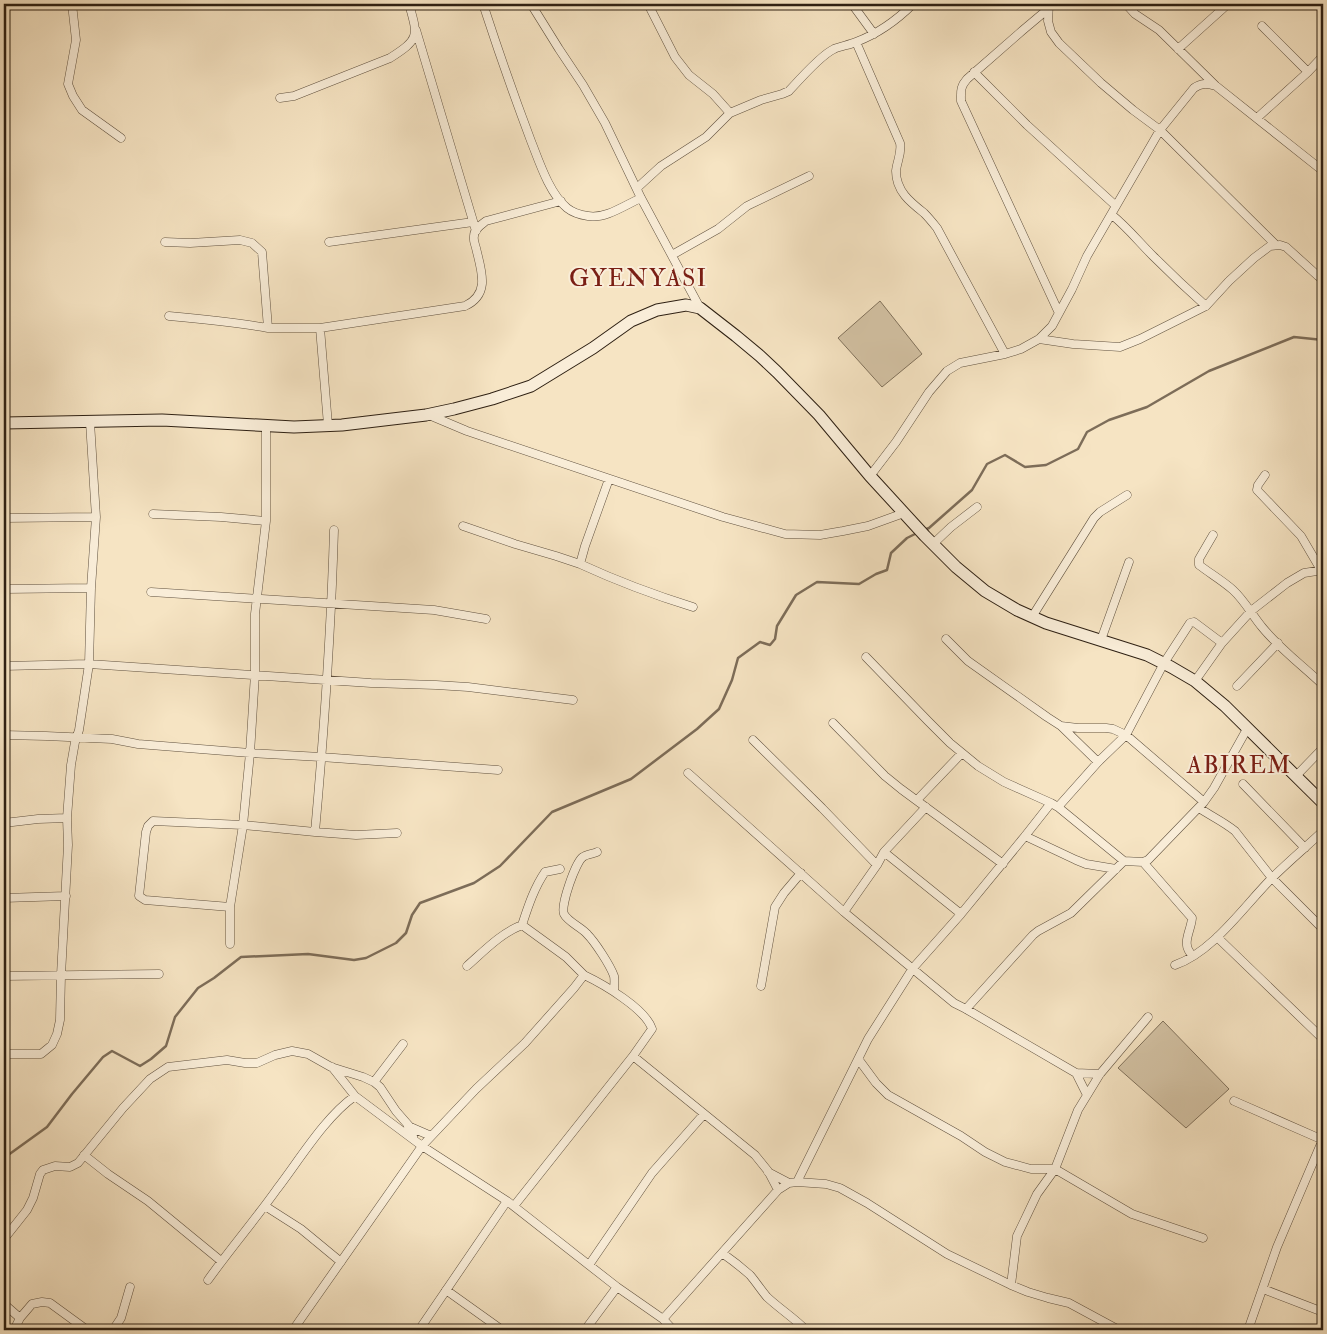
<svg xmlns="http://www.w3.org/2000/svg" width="1327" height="1334" font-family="'IM FELL Double Pica',serif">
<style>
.green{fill:#d4c3a5;stroke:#81725c}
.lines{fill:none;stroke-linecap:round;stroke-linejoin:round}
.stream{stroke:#7d6d59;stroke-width:2.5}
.street-casing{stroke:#60513f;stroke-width:9}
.secondary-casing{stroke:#2e2013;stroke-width:13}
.street{stroke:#f9edd8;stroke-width:8}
.secondary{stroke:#f9edd8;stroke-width:11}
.labels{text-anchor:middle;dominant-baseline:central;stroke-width:4;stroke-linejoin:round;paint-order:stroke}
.quarter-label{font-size:24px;letter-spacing:1px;fill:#7a1f14;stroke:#f9edd8}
</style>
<rect width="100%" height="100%" fill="#f6e4c3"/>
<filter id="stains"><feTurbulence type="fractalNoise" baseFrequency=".004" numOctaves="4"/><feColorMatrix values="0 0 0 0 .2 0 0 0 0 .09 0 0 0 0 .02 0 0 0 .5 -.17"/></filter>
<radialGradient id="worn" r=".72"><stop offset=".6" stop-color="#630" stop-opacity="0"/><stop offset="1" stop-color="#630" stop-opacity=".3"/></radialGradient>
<path class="green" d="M 880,301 L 922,354 L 882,387 L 838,338 Z
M 1163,1021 L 1229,1089 L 1186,1128 L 1118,1068 Z"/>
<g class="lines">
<path class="stream" d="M 924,530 L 929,528 L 972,490 L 987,464 L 1005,455 L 1025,467 L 1046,465 L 1078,449 L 1087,432 L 1109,420 L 1147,407 L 1209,371 L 1294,337 L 1323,340
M 4,1158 L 47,1127 L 72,1094 L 103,1057 L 112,1051 L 140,1066 L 151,1059 L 166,1046 L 175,1017 L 198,988 L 214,978 L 241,957 L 308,954 L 354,960 L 366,958 L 396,943 L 406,933 L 412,915 L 420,903 L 474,883 L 500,866 L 552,812 L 631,779 L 697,729 L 719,709 L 732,680 L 738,658 L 760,642 L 770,645 L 775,639 L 777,626 L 796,595 L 817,582 L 859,584 L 876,574 L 887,570 L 891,553 L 907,538 L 917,533"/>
<defs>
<path id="street" d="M 72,4 L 76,40 L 68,84 L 73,96 L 82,110 L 121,138
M 483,4 C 498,50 514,96 531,141 C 539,161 549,193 567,208 C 572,212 581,215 588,216 C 606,219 625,205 641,198
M 531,4 L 559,49 L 583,85 L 605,123 L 641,198 L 700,308
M 648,4 L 675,57 L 689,75 L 713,94 L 730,113 L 761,100 L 782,94 L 789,91 C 799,80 821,55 834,49 C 841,46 849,45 856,42 C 877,34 897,20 913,4
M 852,4 L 874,34
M 1049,4 L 1048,21 L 1051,32 L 1059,43 L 1101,83 L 1133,110 L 1160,130 L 1276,245
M 1126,4 L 1135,14 L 1159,30 L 1216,86 L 1323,171
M 1048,9 L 1023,30 L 967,79 C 960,87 961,91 961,101 L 1059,313
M 1262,26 L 1308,72
M 416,30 L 476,231
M 856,42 L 900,143 C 902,153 897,161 896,171 C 896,191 910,202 924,213 C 929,218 933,223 937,228 L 1005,354
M 1178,49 L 1228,4
M 974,72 L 1027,125 L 1116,206
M 280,98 L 294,96 L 390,58 C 420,39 418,36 409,4
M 1257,118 L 1308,72 L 1323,56
M 637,188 L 661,166 L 706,137 L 730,113
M 1112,215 C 1127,227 1139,242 1153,256 C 1170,273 1188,290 1206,306
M 165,242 L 190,243 L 240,240 L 252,243 L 262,252 L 268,328 L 320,328 L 465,306 C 491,294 481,270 476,248 C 475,244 473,240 474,236 C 474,229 481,225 486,221 L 561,201
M 329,242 L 473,222
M 672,255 L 718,229 L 747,206 L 809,176
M 169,316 C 202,319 235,322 268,328
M 320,328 L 328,425
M 1039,339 L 1073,344 L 1120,347 L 1140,339 L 1206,306 L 1229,281 L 1254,258 L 1270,246 L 1280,245 L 1286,247 L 1318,276 L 1323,280
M 429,415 L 467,431 L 723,517 L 785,534 L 820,535 L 843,531 L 868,526 L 904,513
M 1265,475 L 1258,485 L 1257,490 L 1301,536 L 1321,570
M 870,476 L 896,442 L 929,392 L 947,371 L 960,363 L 1005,354 L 1021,349 L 1039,339 L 1052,326 L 1072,289 L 1087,256 L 1160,130 L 1194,88 C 1201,83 1207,83 1216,86
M 609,479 L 585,546 L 580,564 C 617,581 654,595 693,607
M 153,514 L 221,517 L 266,521
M 4,518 L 96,517
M 463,526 L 515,544 L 556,556 L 580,564
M 1213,535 L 1199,559 L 1199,565 C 1211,574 1223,581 1233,590 C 1245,601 1252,615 1262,627 C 1279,648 1303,666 1323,685
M 933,544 L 951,527 L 977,507
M 4,589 L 91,588
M 151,592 L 434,610 L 486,619
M 1032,617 L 1094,518 L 1100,512 L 1127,495
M 946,639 L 968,661 L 1047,717 L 1061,726 L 1078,728 L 1106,728 L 1113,729 L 1126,735 L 1204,802
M 1101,640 L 1129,562
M 866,657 L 928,721 L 950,743 L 978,766 L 1004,782 L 1051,803 L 1058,807 L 1124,861 L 1143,862 L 1148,860 L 1204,802 L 1214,788 L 1247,729
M 4,666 L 89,664 L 371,683 L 436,685 L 468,687 L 573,700
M 1195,681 L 1222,643 L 1251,611 L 1287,583 L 1304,573 L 1323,570
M 1237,686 L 1278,643
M 833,723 L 885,776 L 901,789 L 1003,864
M 1061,726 L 1098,762
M 4,735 L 46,736 L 112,739 L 138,744 L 250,753 L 321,757 L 498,770
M 753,740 L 822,808 L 877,865
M 688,773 L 844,912 L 954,1003 L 966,1009 L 1076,1073 L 1100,1074
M 1296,776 L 1323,748
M 1243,784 L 1305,848
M 917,800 L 962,753
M 1058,807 L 1098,762 L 1126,735 L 1164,663 L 1190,623 L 1194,622 L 1222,643
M 1199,808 C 1211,816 1224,822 1235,831 L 1272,878 L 1323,929
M 4,823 L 38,819 L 67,818
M 315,832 C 324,732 331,631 334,530
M 1025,836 L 1076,860 L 1086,864 L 1116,869
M 597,852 C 593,854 586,854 583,857 C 576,861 560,906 564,914 C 568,922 581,927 587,934 C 595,942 610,965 614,976 C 615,981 614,986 614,991
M 884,852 L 961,914
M 1143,862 L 1192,918 C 1191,932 1180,944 1193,956
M 4,898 L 66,896
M 230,907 L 145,900 L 139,896 L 146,832 L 148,826 L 153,821 L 243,825 L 315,832 L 356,835 L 397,833
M 844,912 L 877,865 L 884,852 L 926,807
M 522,925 C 528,907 534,888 545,872 L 560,869
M 1217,937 L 1323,1039
M 230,944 L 230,907 L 243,825 L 250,753 L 255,674 L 255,614 L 266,521 L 266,425
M 1175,965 C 1213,952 1244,906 1272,878 C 1288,862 1306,847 1323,831
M 467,966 C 484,951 501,933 522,925 L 566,957 L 584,975
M 4,976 L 159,974
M 761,986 L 775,907 L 784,893 L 801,873
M 966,1009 L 1033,935 L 1038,931 L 1071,913 L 1124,861
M 403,1044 L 374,1082 L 380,1087 L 396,1111 L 410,1127 L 414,1140
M 4,1054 L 41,1054 L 52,1045 L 57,1034 L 60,1020 L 61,975 L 68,845 L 67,818 L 71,765 L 75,742 L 79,730 L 89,664 L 91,588 L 96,517 L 90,422
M 633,1056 L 755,1155 L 768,1171 L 778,1190 L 789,1183 L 797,1182 L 826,1184 L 840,1188 L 867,1203 L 947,1254 L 1011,1285 L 1017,1236 L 1037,1194 L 1055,1169 L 1078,1110 L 1100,1074 L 1148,1017
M 859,1060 L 876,1083 L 888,1095 L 961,1136 L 985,1152 L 1005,1162 L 1031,1169 L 1055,1169 L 1132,1214 L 1203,1238
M 332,1067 L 355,1096 L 422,1146 L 507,1201 L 617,1287 L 663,1319 L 673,1330
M 1076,1073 L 1087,1095
M 1234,1101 L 1323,1140
M 408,1126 L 431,1136
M 84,1155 L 108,1174 L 148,1201 L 221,1261
M 768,1172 L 789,1183
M 797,1182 L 868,1039 L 913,968 L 961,914 L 1025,836 L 1051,803
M 265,1206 L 301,1229 L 341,1262
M 4,1239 L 27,1210 L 33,1198 L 40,1174 L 43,1170 L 55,1166 L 70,1167 L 78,1163 L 123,1108 L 150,1079 L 168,1067 L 227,1060 L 245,1063 L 257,1063 L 275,1055 L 292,1051 L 308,1054 L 331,1067 L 363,1077 L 374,1082
M 722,1253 C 732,1260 741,1267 750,1275 C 756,1282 761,1290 767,1297 C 780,1309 794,1318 806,1330
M 589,1265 L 652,1173 L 704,1114
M 208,1280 C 230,1249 255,1220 277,1189 C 300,1159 325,1117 355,1096
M 1011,1285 L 1028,1292 L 1048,1298 L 1069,1303 L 1119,1330
M 1263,1289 L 1323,1312
M 446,1290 L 502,1330
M 4,1304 L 20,1318
M 663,1319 L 778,1190
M 14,1330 L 20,1318 L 32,1304 L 42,1302 L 50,1303 L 87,1330
M 104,1330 L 115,1327 L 121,1318 L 130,1287
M 293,1330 L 422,1146 L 476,1089 L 525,1043 L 574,988 L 584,975 C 603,984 646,1009 652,1029 L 633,1056 L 514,1206
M 419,1330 L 507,1201
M 585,1330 L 617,1287
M 1248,1330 L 1277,1247 L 1323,1139"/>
<path id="secondary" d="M 4,423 L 162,420 L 294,427 L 342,425 L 426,415 L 454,409 L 492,399 L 531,386 L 593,348 L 631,321 L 657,310 L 686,305 L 700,308 L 736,336 L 760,356 L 777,372 L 819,415 L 870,476 L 925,536 L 956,567 L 985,591 L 1017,610 L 1046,623 L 1147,655 L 1171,667 L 1195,681 L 1225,706 L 1323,803"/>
</defs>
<use href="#street" class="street-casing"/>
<use href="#secondary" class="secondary-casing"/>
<use href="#street" class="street"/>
<use href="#secondary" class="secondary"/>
</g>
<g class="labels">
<g class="quarter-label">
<text x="638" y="278">GYENYASI</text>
<text x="1239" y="765">ABIREM</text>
</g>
</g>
<rect width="1327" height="1334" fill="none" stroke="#f6e4c3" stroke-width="20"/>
<rect x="5" y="5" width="1317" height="1324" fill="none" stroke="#2e2013" stroke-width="2.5"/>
<rect x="10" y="10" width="1307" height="1314" fill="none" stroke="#2e2013"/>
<rect width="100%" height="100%" filter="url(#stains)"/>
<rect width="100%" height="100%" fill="url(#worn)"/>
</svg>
